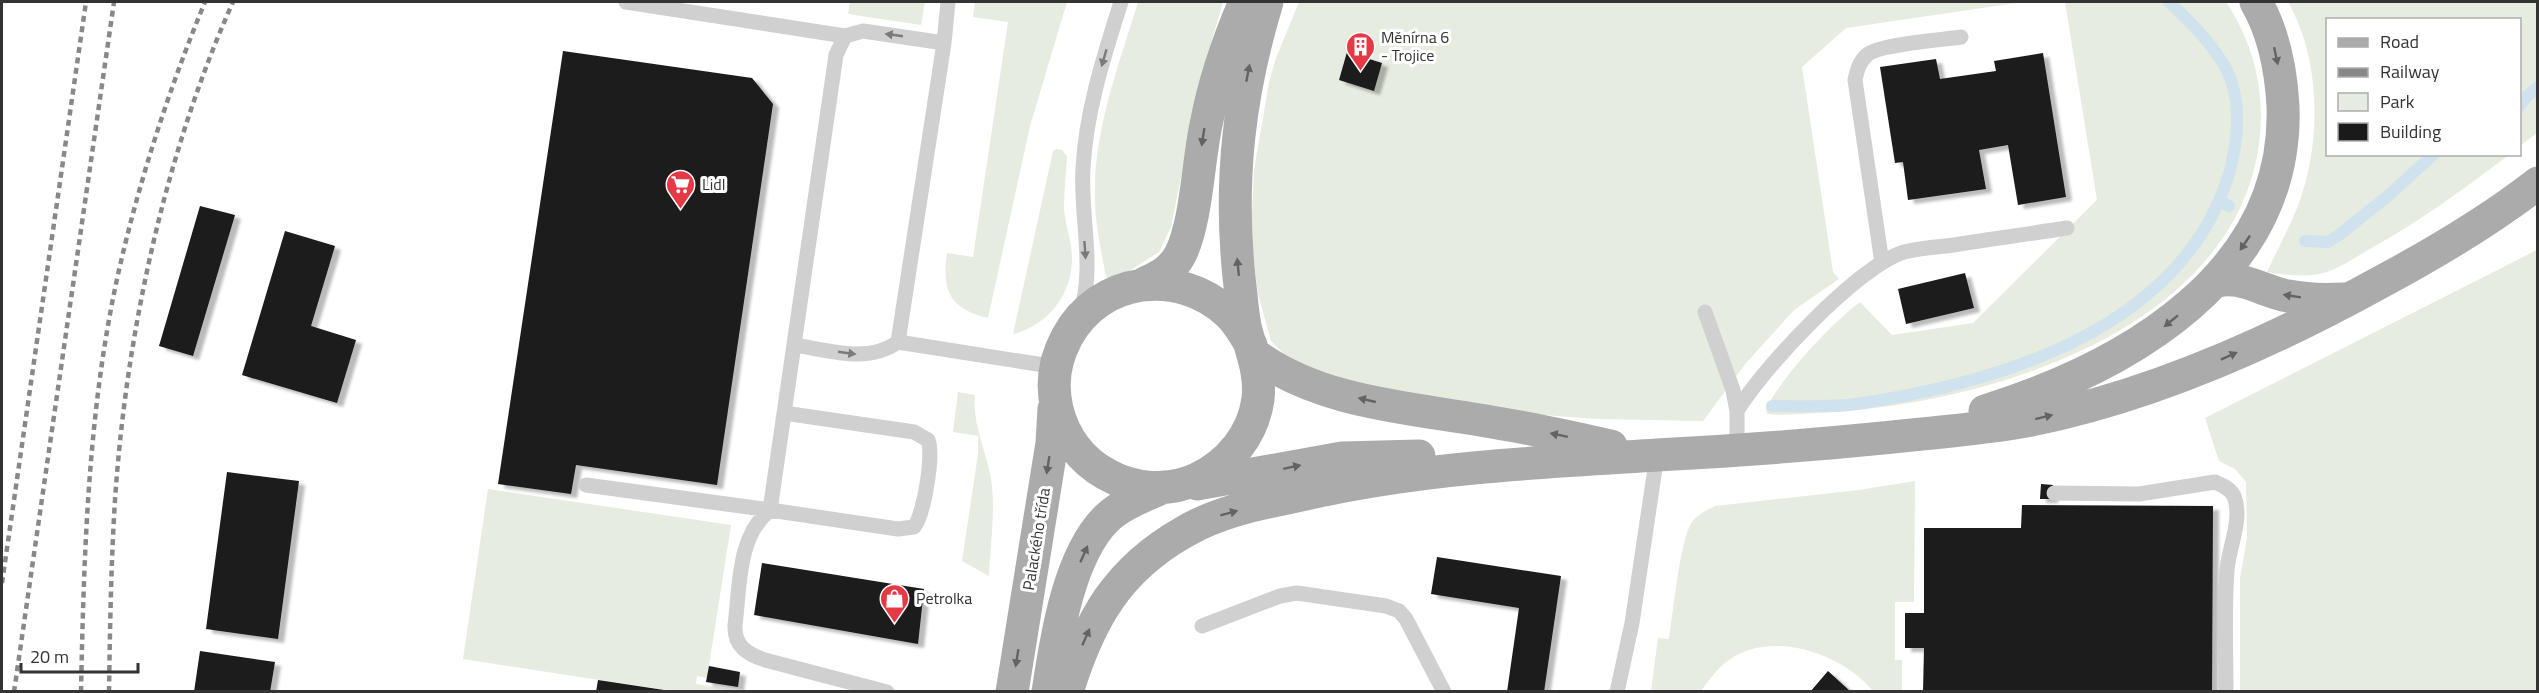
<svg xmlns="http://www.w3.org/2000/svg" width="2539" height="693" font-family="'Titillium Web',sans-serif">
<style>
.green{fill:#e6ecdf}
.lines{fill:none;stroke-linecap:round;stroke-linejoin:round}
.stream{stroke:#cfe2ee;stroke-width:12}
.building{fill:#1a1a1a;filter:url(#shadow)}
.lane{stroke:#d0d0d0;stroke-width:15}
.primary{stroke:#ababab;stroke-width:33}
.rail{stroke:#888;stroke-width:4.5;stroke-dasharray:6 4.5;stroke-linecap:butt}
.oneway{fill:#7a7a7a}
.oneway2{fill:#636363}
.labels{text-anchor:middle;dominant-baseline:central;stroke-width:6;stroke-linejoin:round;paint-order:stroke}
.poi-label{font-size:16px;fill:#333;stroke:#fff;text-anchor:start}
.street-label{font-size:16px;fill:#333;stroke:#fff}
</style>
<defs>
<filter id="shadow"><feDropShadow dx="6" dy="4" stdDeviation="1.5" flood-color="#0004"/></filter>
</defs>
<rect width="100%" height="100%" fill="#fff"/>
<path class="green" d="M 850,2 L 925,2 L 921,25 L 848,14 Z
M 975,2 L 1067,2 L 1030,126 L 988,318 C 949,308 942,291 947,253 L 973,257 L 1008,22 L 973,17 Z
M 1138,2 L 1223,2 L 1202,73 L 1171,227 L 1159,252 L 1126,273 L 1110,279 L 1107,278 L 1105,272 C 1100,245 1094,217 1095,190 C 1095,125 1120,62 1138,2 Z
M 1299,2 L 2023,2 L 1846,28 L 1802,67 L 1833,272 L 1839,279 L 1794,310 L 1746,363 L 1703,421 L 1597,419 L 1531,414 L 1342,381 L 1293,363 L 1271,341 L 1258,294 L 1251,234 L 1254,170 L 1269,82 L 1276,58 Z
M 2065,2 L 2226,2 C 2254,44 2266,93 2259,144 C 2234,329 1989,403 1831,412 C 1810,413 1788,416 1767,414 L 1766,409 C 1784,374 1829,326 1860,302 L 1892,335 L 1973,323 L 2097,200 Z
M 2288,2 L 2537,2 L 2537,133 L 2520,146 L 2520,20 L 2328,20 L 2328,154 L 2509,155 C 2463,189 2418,223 2368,250 C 2355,258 2341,267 2327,272 C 2309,278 2286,275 2267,272 C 2280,244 2297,215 2305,184 C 2321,127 2318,54 2288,2 Z
M 1056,149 L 1062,150 L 1067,156 C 1066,173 1064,191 1064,208 C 1065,225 1072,242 1072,259 C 1072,295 1047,326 1013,334 L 1053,151 Z
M 2537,250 L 2537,691 L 2240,691 L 2240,578 L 2247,538 L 2246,482 L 2235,469 L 2219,461 L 2205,418 Z
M 958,392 L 975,395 C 972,428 989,455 992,487 C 995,516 990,547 989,576 L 962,561 L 978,454 L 978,436 L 953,432 Z
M 1915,481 L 1914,602 L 1895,602 L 1895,660 L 1902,660 L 1902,691 L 1873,691 C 1843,654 1772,629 1729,660 C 1717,668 1709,680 1701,691 L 1651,691 L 1658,638 L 1669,639 C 1673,615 1680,539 1692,522 C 1698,514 1707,510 1715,506 L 1859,490 Z
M 488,489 L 731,525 L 707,678 L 697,676 L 696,684 L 742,691 L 672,691 L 463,659 Z"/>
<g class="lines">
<path class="stream" d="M 2169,2 C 2189,20 2210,42 2224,65 C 2247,105 2236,162 2219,201 L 2229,206
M 2520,106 L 2527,96 L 2538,87
M 2305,241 L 2328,242 L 2339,235 L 2389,195 L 2434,154
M 1772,406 C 1802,406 1833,408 1863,403 C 1994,383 2161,334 2219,201"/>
</g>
<path class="building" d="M 563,51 L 752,78 L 773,104 L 717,485 L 576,465 L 571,494 L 498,484 Z
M 1347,52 L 1382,63 L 1374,91 L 1339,80 Z
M 2043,53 L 2066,197 L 2018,205 L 2008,145 L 1979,150 L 1986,189 L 1908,200 L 1903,162 L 1895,163 L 1880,67 L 1936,59 L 1940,79 L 1996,71 L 1994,61 Z
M 200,206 L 235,215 L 193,356 L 159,346 Z
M 285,231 L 335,246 L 311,326 L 356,340 L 337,403 L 242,375 Z
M 1965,273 L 1974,308 L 1906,324 L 1898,289 Z
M 227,472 L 299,481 L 278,639 L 206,629 Z
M 2041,484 L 2053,485 L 2052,499 L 2040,499 Z
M 2022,505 L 2213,506 L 2212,692 L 1923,692 L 1924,648 L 1905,648 L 1905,613 L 1924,613 L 1924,528 L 2021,528 Z
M 1437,557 L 1561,576 L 1544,692 L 1507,692 L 1519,608 L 1431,594 Z
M 762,563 L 924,589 L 918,644 L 754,615 Z
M 200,651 L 275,662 L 270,692 L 194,692 Z
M 709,666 L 740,672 L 738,687 L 706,682 Z
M 1828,671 L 1851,692 L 1810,692 Z
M 598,680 L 664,690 L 664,692 L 596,692 Z"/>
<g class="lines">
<path class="lane" d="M 626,2 L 845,36 L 863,31 L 944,43
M 1882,263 L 1855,80 C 1857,71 1859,62 1867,55 C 1879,44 1942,40 1961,37
M 1081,311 C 1095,266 1080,215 1083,168 C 1086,111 1104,56 1121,2
M 1705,312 L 1733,390 L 1737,411 L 1737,450
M 898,342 L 944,43 L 948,2
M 794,345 C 829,350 867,364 898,342 L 1056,367
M 1737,411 C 1762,369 1858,266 1904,252 C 1920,248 1938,247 1954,245 C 1991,239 2029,234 2067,228
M 784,413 L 914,432 L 928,440 C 934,454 924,515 914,527 L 898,529 L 770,510 L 836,55 L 845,36
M 586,485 L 770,510
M 2054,493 L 2139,494 L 2215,482 C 2222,485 2230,488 2234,496 C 2243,519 2229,546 2227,570 C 2224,610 2226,651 2226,692
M 770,510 C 737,536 740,588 735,625 C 734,646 747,654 765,660 L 887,692
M 1202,626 L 1280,596 L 1297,593 L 1386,606 L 1399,611 L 1406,619 L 1444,692
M 1617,692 L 1632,623 L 1657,455"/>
<path class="primary" d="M 2215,282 C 2238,273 2264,292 2288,296 C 2307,300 2326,300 2345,299
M 1145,283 C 1160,276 1172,270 1180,255 C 1197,222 1198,158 1207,120 C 1215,79 1229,39 1245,2
M 1251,345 C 1244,334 1238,322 1228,313 C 1179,267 1099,277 1067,337 C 1055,359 1051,384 1057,409 C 1064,437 1081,460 1106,474 C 1133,490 1169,492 1197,479 C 1229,464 1253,435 1258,399 C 1261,373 1251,351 1245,326 C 1242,310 1241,293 1239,277 C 1229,180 1239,94 1267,2
M 1254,354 C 1324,406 1420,408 1503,424 C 1540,430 1575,438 1611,446
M 1985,411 C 2126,367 2289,275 2283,106 C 2281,70 2274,33 2256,2
M 1197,484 L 1342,458 L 1419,456
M 1012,692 L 1052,443 L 1054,409
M 1048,692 C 1056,640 1068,556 1107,518 C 1122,504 1144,496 1164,487
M 1067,692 C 1089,620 1117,570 1184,532 C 1226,507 1277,501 1324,490 C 1434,467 1545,462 1657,455 C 1736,451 1814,445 1893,437 C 1939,432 1985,429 2031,420 C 2151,396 2272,342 2379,283 C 2435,253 2488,222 2538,183"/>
<path class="rail" d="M 2,583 L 86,2
M 14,692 L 114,2
M 81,692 C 84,551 88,408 119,270 C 140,178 169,89 205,2
M 109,692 C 110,628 111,564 115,500 C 126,335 165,153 233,2"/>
</g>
<defs><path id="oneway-solid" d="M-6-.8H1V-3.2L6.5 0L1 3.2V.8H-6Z" transform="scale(1.5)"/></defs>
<g class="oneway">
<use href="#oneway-solid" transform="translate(894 35) rotate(-172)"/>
<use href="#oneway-solid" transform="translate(1104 58) rotate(106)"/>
<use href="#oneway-solid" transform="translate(1085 250) rotate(86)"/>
<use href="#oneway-solid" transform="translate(847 353) rotate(8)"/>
</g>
<g class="oneway2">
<use href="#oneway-solid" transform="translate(2276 56) rotate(78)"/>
<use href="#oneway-solid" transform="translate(1248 73) rotate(-79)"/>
<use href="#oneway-solid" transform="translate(1203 137) rotate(99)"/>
<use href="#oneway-solid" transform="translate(2245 243) rotate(124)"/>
<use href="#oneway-solid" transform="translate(1238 267) rotate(-96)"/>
<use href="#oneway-solid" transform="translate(2292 296) rotate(-171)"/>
<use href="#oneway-solid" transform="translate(2171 321) rotate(141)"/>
<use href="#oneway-solid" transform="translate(2229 356) rotate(-24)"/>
<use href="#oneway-solid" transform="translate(1367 400) rotate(-167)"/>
<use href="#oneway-solid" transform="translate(2044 417) rotate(-14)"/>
<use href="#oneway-solid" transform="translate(1559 435) rotate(-168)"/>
<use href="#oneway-solid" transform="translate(1048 465) rotate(99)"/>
<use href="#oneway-solid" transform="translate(1292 467) rotate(-12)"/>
<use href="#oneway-solid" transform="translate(1229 513) rotate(-15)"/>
<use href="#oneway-solid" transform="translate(1084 554) rotate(-66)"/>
<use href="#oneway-solid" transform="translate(1086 637) rotate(-66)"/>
<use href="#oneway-solid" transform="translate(1017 658) rotate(99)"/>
</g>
<defs>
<symbol id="building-pin" viewBox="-11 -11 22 30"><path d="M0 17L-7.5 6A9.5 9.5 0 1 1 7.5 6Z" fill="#e63946" stroke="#fff"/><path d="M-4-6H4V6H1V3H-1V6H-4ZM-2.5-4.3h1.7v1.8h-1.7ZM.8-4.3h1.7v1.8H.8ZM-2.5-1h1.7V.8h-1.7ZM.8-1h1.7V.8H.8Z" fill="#fff"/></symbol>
<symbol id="supermarket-pin" viewBox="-11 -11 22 30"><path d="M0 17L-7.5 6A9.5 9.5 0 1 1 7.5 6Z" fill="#e63946" stroke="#fff"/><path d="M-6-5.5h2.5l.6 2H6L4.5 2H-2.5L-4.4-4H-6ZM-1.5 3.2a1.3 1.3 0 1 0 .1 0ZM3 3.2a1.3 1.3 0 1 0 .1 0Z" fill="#fff"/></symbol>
<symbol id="shop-pin" viewBox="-11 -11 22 30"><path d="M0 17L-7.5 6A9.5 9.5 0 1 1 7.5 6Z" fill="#e63946" stroke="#fff"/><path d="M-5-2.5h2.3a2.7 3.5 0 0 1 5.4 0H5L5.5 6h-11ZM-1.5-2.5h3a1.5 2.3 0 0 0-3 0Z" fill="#fff"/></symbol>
</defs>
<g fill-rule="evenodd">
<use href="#building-pin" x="1344" y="30" width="33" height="45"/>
<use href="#supermarket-pin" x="664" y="168" width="33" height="45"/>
<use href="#shop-pin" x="878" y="582" width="33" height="45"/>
</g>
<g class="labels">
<g class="poi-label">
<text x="1381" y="37">Měnírna 6<tspan x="1381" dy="18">- Trojice</tspan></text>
<text x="702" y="184">Lidl</text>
<text x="916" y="598">Petrolka</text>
</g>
<g class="street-label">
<text transform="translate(1036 539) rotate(-81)">Palackého třída</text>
</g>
</g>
<rect width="2539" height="693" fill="none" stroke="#333333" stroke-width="6"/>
<rect x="2326" y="18" width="195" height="138" fill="#ffffff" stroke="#adadad" stroke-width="1.5"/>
<rect x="2338" y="38" width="30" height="9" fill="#ababab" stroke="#adadad" stroke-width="1.5"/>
<text x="2380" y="48" font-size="18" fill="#333333">Road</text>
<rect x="2338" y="68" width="30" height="9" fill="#888888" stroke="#adadad" stroke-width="1.5"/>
<text x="2380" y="78" font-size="18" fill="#333333">Railway</text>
<rect x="2338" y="93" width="30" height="18" fill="#e6ecdf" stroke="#adadad" stroke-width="1.5"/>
<text x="2380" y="108" font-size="18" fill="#333333">Park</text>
<rect x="2338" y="123" width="30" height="18" fill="#1a1a1a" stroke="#adadad" stroke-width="1.5"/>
<text x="2380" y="138" font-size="18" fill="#333333">Building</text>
<path d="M21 663v9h117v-9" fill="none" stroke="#333333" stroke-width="3"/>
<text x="30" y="663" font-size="18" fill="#333333" stroke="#ffffff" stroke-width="4.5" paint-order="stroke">20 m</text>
</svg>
